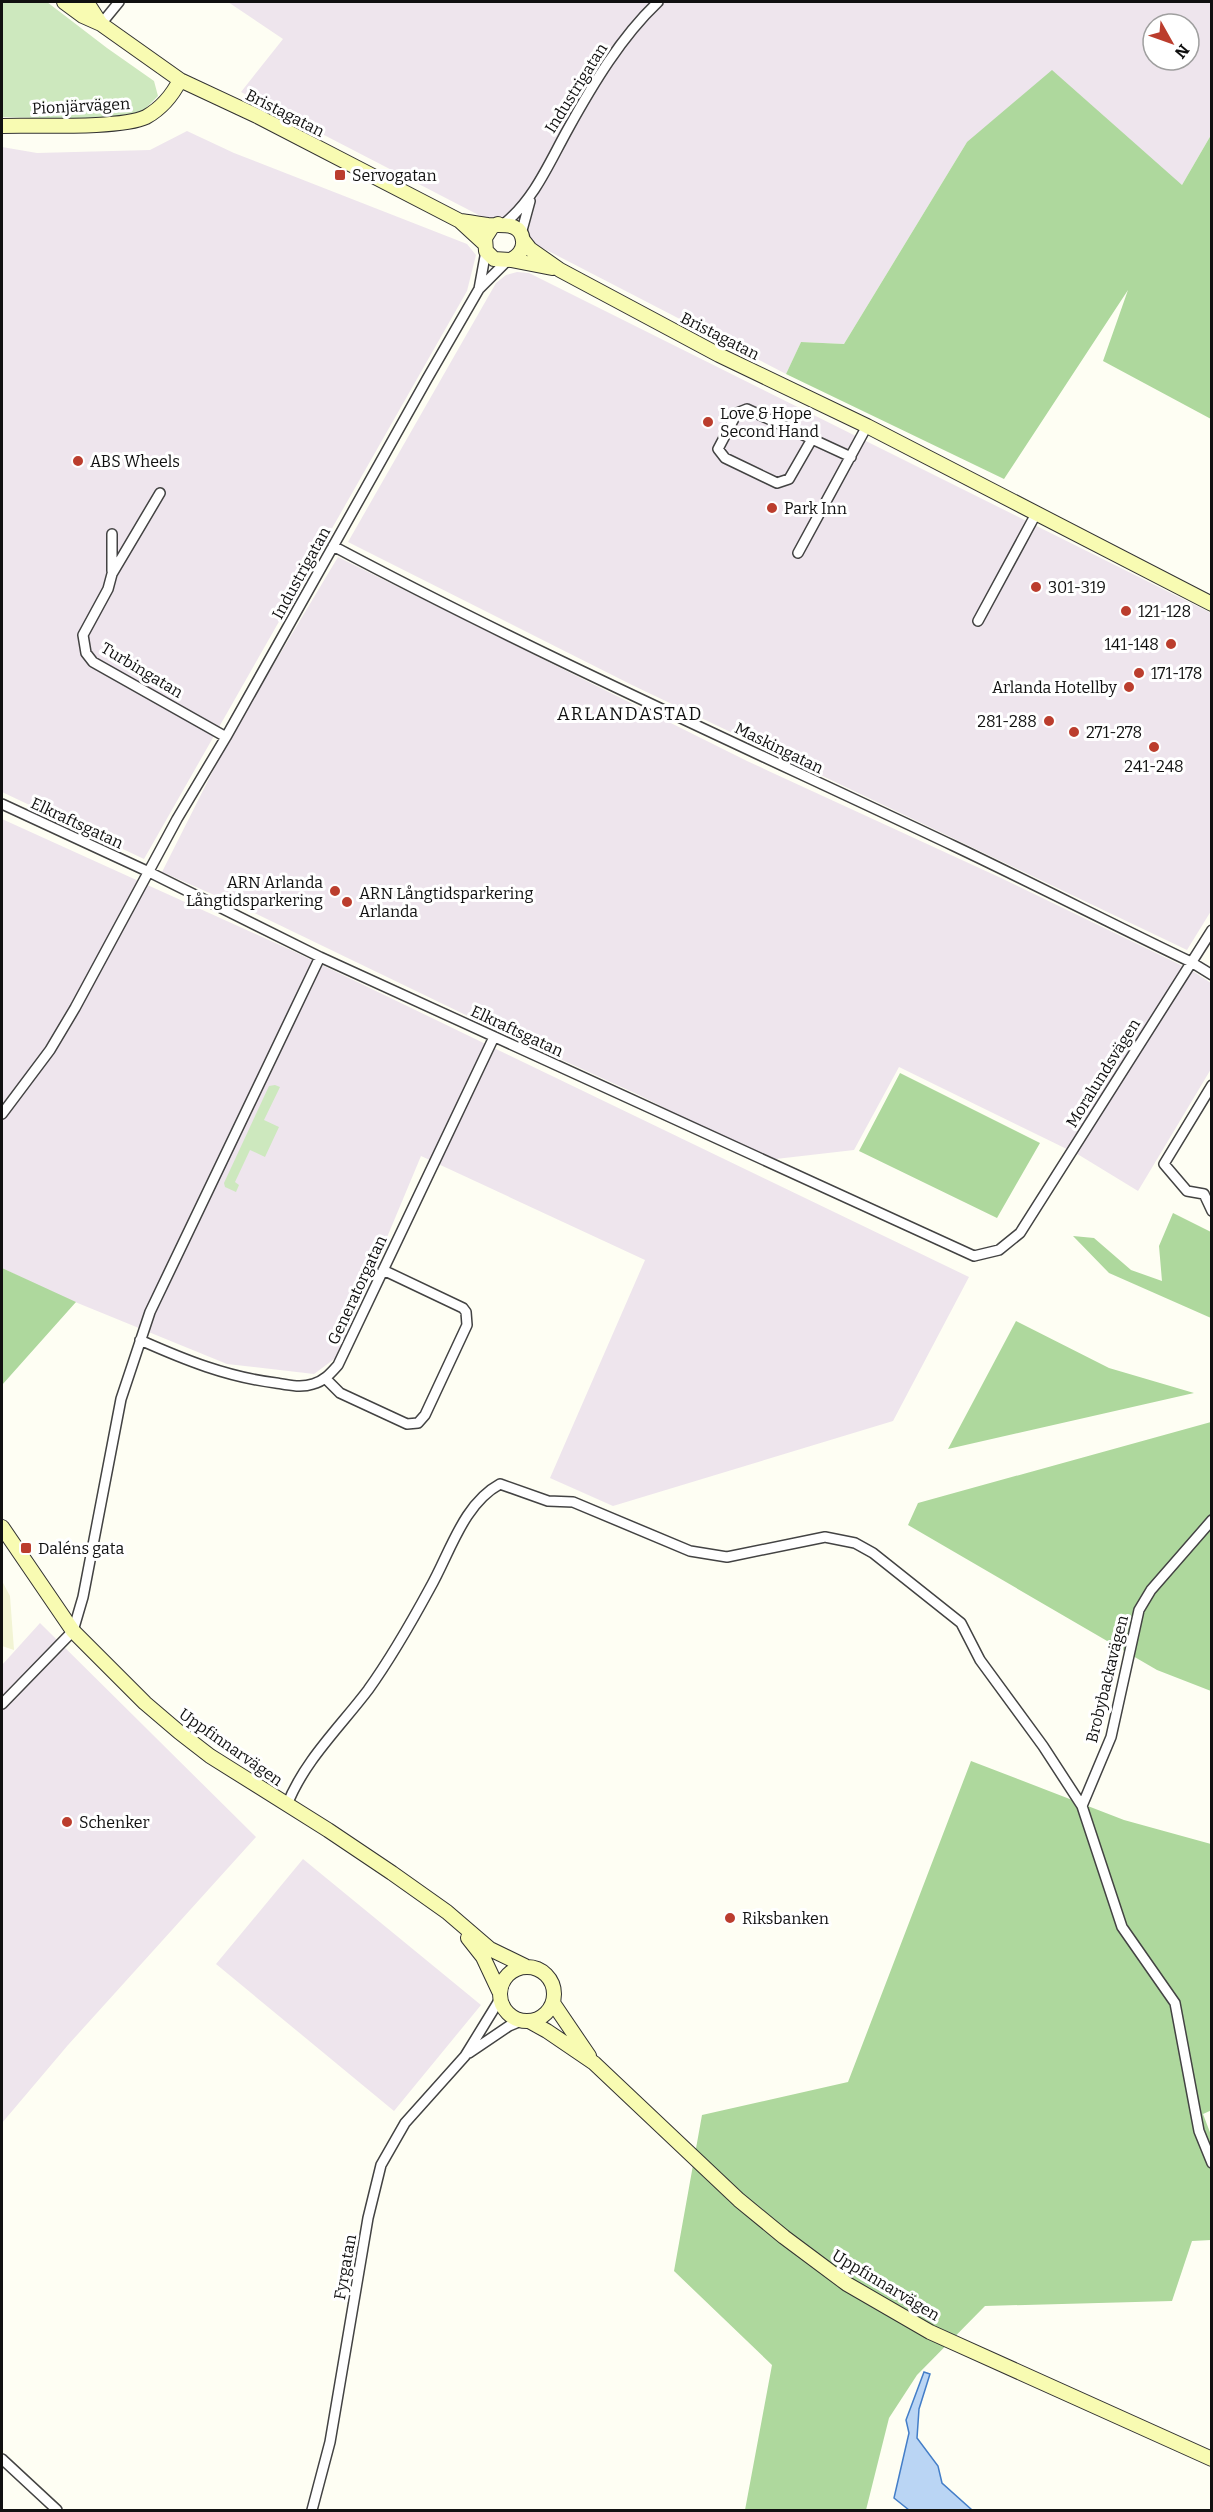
<svg xmlns="http://www.w3.org/2000/svg" width="1213" height="2512" font-family="Bitter,serif">
<style>
.industrial{fill:#eee5ed;fill-rule:evenodd}
.farmland{fill:#f2f4d4}
.green{fill:#cde8be}
.forest{fill:#aed89d}
.water{fill:#bad5f4;stroke:#447ec8;stroke-width:1.5}
.lines{fill:none;stroke-linecap:round;stroke-linejoin:round}
.street-casing{stroke:#434343;stroke-width:12}
.secondary-casing{stroke:#323232;stroke-width:16}
.street{stroke:#fff;stroke-width:9}
.secondary{stroke:#f8fbb2;stroke-width:14}
.poi-dot{fill:#bb3d2d;stroke:#fff;stroke-width:2}
.labels{text-anchor:middle;dominant-baseline:central;stroke-width:6;stroke-linejoin:round;paint-order:stroke}
.street-label{font-size:16px;fill:#101010;stroke:#fff}
.poi-label{font-size:16px;fill:#101010;stroke:#fff;text-anchor:start}
.neighbourhood-label{font-size:18px;letter-spacing:1.5px;fill:#101010;stroke:#fff}
</style>
<rect width="100%" height="100%" fill="#fefef3"/>
<path class="industrial" d="M 228,2 L 1211,2 L 1211,135 L 1182,185 L 967,142 L 844,344 L 801,342 L 786,374 L 241,92 L 283,39 ZM 1153,24 L 1189,24 L 1189,60 L 1153,60 Z
M 187,131 L 234,153 L 467,244 L 476,255 L 467,291 L 144,859 L 2,792 L 2,147 L 37,153 L 150,150 Z
M 517,272 L 529,273 L 1211,613 L 1211,911 L 1187,950 L 632,685 L 348,542 L 496,283 L 506,275 Z
M 338,557 L 747,761 L 1001,878 L 1191,970 L 1211,983 L 1211,1069 L 1138,1191 L 1079,1155 L 899,1067 L 854,1150 L 767,1160 L 639,1095 L 501,1032 L 246,909 L 162,872 L 229,739 Z
M 2,819 L 293,951 L 969,1277 L 893,1421 L 613,1506 L 550,1478 L 645,1260 L 421,1156 L 337,1357 L 314,1374 L 227,1364 L 58,1295 L 2,1268 Z
M 40,1623 L 256,1837 L 68,2045 L 2,2123 L 2,1665 Z
M 303,1859 L 481,2005 L 394,2111 L 216,1964 Z"/>
<path class="farmland" d="M 2,1581 L 10,1596 L 14,1650 L 2,1646 Z"/>
<path class="green" d="M 3,2 L 47,2 L 107,48 L 154,81 L 158,96 L 143,111 L 115,120 L 2,117 L 2,3 Z
M 275,1085 L 280,1087 L 264,1120 L 279,1127 L 265,1157 L 250,1150 L 235,1182 L 239,1185 L 236,1192 L 225,1187 L 224,1183 L 269,1086 Z"/>
<path class="forest" d="M 1052,70 L 1182,185 L 1211,135 L 1211,419 L 1103,361 L 1128,290 L 1004,479 L 786,374 L 801,342 L 844,344 L 967,142 Z
M 900,1073 L 1040,1143 L 997,1218 L 859,1151 Z
M 1173,1213 L 1211,1232 L 1211,1318 L 1109,1273 L 1073,1236 L 1094,1238 L 1131,1270 L 1162,1281 L 1159,1246 Z
M 2,1268 L 76,1302 L 2,1385 Z
M 1016,1321 L 1109,1368 L 1194,1393 L 948,1449 Z
M 1211,1422 L 1211,1691 L 1157,1670 L 908,1525 L 918,1503 Z
M 971,1761 L 1124,1820 L 1211,1844 L 1212,2110 L 1203,2114 L 1211,2135 L 1211,2240 L 1192,2241 L 1172,2301 L 985,2306 L 917,2375 L 889,2418 L 866,2510 L 745,2510 L 772,2365 L 674,2271 L 702,2115 L 848,2082 Z"/>
<path class="water" d="M 924,2372 L 930,2374 L 919,2409 L 917,2438 L 938,2466 L 942,2483 L 972,2510 L 909,2510 L 894,2498 L 909,2433 L 906,2420 Z"/>
<g class="lines">
<defs>
<path id="street" d="M 101,24 L 119,2
M 505,223 C 535,198 549,163 568,129 C 593,84 621,37 658,2
M 521,234 L 530,201
M 479,289 L 486,251
M 812,439 L 789,479 L 777,483 L 725,458 L 718,449 L 737,413 L 747,409 L 851,457
M 160,493 L 112,574 L 108,589 L 83,635 L 86,653 L 93,662 L 226,737
M 333,546 C 536,654 747,748 954,846 C 1034,884 1112,924 1191,962 L 1212,975
M 798,553 L 867,426
M 112,571 L 112,534
M 978,621 L 1037,512
M 2,804 L 149,872 L 320,957 L 974,1256 L 999,1250 L 1020,1233 L 1212,930
M 2,1114 L 50,1050 L 75,1008 L 177,819 L 226,737 L 427,379 L 479,289 L 506,262
M 1204,1194 L 1187,1191 L 1164,1164 L 1212,1085
M 1204,1194 L 1212,1211
M 140,1340 C 185,1360 227,1377 276,1383 C 288,1385 301,1388 313,1384 C 324,1381 330,1374 338,1365 L 494,1037
M 326,1379 L 340,1393 L 407,1424 L 418,1423 L 425,1415 L 467,1325 L 466,1312 L 463,1308 L 383,1270
M 2,1704 L 73,1631 L 83,1597 L 121,1399 L 150,1312 L 320,957
M 287,1805 C 304,1761 340,1727 368,1690 C 391,1658 411,1623 430,1588 C 450,1553 463,1504 500,1484 L 548,1501 L 573,1502 L 690,1551 L 727,1557 L 825,1537 L 855,1543 L 873,1553 L 961,1623 L 980,1660 L 1043,1746 L 1082,1806 L 1122,1927 L 1175,2003 L 1199,2131 L 1212,2163
M 1082,1806 L 1111,1737 L 1139,1610 L 1151,1590 L 1212,1520
M 469,2053 L 509,2026 L 521,2021
M 2,2459 L 57,2510
M 312,2510 L 330,2442 L 368,2218 L 381,2165 L 405,2123 L 465,2056 L 500,1999"/>
<path id="secondary" d="M 64,2 L 83,16 L 101,24 L 180,80 L 257,116 L 460,221 L 485,244
M 84,2 L 90,7 L 101,24
M 2,126 C 33,125 121,129 146,117 C 162,108 172,96 180,80
M 460,221 C 469,222 479,224 488,225 C 502,226 521,221 523,241 C 524,250 518,256 511,260 L 494,259 L 486,251 L 485,238 L 492,227 L 498,224
M 523,240 L 530,249 L 560,270 L 719,355 L 867,426 L 1212,604
M 511,260 L 552,268
M 2,1527 L 73,1631 L 145,1703 L 179,1732 L 210,1756 L 328,1830 L 392,1873 L 447,1912 L 490,1949 L 525,1966
M 468,1938 L 483,1957 L 499,1991
M500 1994a27 27 0 1 1 54 0a27 27 0 1 1-54 0Z
M 553,2003 L 589,2056
M 529,2021 L 547,2031 L 594,2063 L 739,2200 L 784,2237 L 847,2284 L 930,2332 L 1212,2459"/>
</defs>
<use href="#street" class="street-casing"/>
<use href="#secondary" class="secondary-casing"/>
<use href="#street" class="street"/>
<use href="#secondary" class="secondary"/>
</g>
<g class="poi-dot">
<rect x="334" y="169" width="12" height="12" rx="3"/>
<circle cx="708" cy="422" r="6"/>
<circle cx="78" cy="461" r="6"/>
<circle cx="772" cy="508" r="6"/>
<circle cx="1036" cy="587" r="6"/>
<circle cx="1126" cy="611" r="6"/>
<circle cx="1171" cy="644" r="6"/>
<circle cx="1139" cy="673" r="6"/>
<circle cx="1129" cy="687" r="6"/>
<circle cx="1049" cy="721" r="6"/>
<circle cx="1074" cy="732" r="6"/>
<circle cx="1154" cy="747" r="6"/>
<circle cx="335" cy="891" r="6"/>
<circle cx="347" cy="902" r="6"/>
<rect x="20" y="1542" width="12" height="12" rx="3"/>
<circle cx="67" cy="1822" r="6"/>
<circle cx="730" cy="1918" r="6"/>
</g>
<g class="labels">
<g class="street-label">
<text transform="translate(576 88) rotate(-58)">Industrigatan</text>
<text transform="translate(81 106) rotate(-3)">Pionjärvägen</text>
<text transform="translate(285 113) rotate(27)">Bristagatan</text>
<text transform="translate(720 336) rotate(27)">Bristagatan</text>
<text transform="translate(301 573) rotate(-61)">Industrigatan</text>
<text transform="translate(142 670) rotate(31)">Turbingatan</text>
<text transform="translate(779 748) rotate(26)">Maskingatan</text>
<text transform="translate(77 823) rotate(25)">Elkraftsgatan</text>
<text transform="translate(517 1031) rotate(25)">Elkraftsgatan</text>
<text transform="translate(1103 1073) rotate(-58)">Moralundsvägen</text>
<text transform="translate(357 1290) rotate(-65)">Generatorgatan</text>
<text transform="translate(1107 1679) rotate(-76)">Brobybackavägen</text>
<text transform="translate(231 1747) rotate(35)">Uppfinnarvägen</text>
<text transform="translate(345 2267) rotate(-80)">Fyrgatan</text>
<text transform="translate(886 2285) rotate(31)">Uppfinnarvägen</text>
</g>
<g class="poi-label">
<text x="352" y="175">Servogatan</text>
<text x="720" y="413">Love &amp; Hope<tspan x="720" dy="18">Second Hand</tspan></text>
<text x="90" y="461">ABS Wheels</text>
<text x="784" y="508">Park Inn</text>
<text x="1048" y="587">301-319</text>
<text x="1138" y="611">121-128</text>
<text x="1159" y="644" text-anchor="end">141-148</text>
<text x="1151" y="673">171-178</text>
<text x="1117" y="687" text-anchor="end">Arlanda Hotellby</text>
<text x="1037" y="721" text-anchor="end">281-288</text>
<text x="1086" y="732">271-278</text>
<text x="1154" y="766" text-anchor="middle">241-248</text>
<text x="323" y="882" text-anchor="end">ARN Arlanda<tspan x="323" dy="18">Långtidsparkering</tspan></text>
<text x="359" y="893">ARN Långtidsparkering<tspan x="359" dy="18">Arlanda</tspan></text>
<text x="38" y="1548">Daléns gata</text>
<text x="79" y="1822">Schenker</text>
<text x="742" y="1918">Riksbanken</text>
</g>
<g class="neighbourhood-label">
<text x="630" y="714">ARLANDASTAD</text>
</g>
</g>
<rect width="1213" height="2512" fill="none" stroke="#101010" stroke-width="6"/>
<g transform="translate(1171 42) rotate(130)"><circle r="28" fill="#ffffff" stroke="#9f9f9f" stroke-width="1.5"/>
<path d="M0-4.5L10 22L0 15L-10 22Z" fill="#bb3d2d"/>
<text y="-9" font-size="16" font-weight="bold" text-anchor="middle" fill="#101010">N</text>
</g>
</svg>
